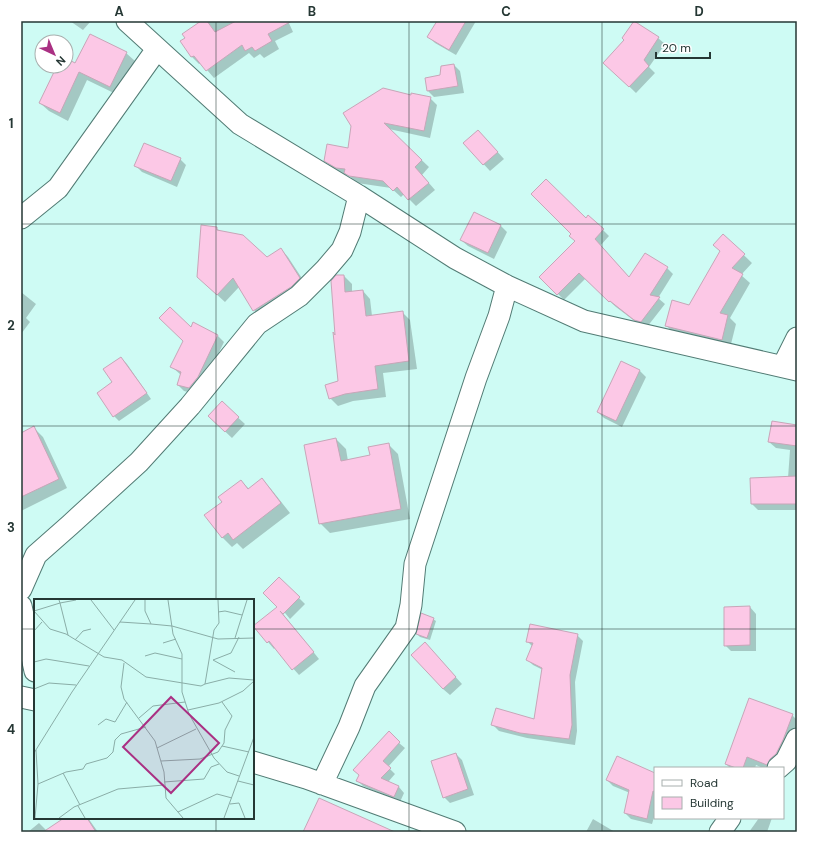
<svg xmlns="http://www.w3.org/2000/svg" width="818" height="853" font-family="'DM Sans',sans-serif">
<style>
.shadow{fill:#0003}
.building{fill:#fcc8e6;stroke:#c7a6b8}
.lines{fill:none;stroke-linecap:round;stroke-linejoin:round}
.minor-casing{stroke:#527b74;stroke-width:23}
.minor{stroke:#fff;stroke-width:21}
.grid{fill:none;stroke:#253734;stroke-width:1;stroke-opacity:0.55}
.inset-road{fill:none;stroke:#8aada7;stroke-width:1}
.view{fill:#aa3083;fill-opacity:0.15;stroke:#aa3083;stroke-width:2}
.inset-edge{fill:none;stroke:#253734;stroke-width:2}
.neatline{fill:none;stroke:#253734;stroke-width:1.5}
.grid-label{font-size:13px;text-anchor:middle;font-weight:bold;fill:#253734}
</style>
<rect width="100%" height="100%" fill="#cefbf4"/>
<path class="shadow" d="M 70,21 L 91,21 L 83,30 Z
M 202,21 L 288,21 L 293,32 L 275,41 L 279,49 L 264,58 L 260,54 L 254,58 L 249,53 L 214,78 L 201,63 L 199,64 L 191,56 L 186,38 Z
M 438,21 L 476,21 L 456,55 L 435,43 L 429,37 Z
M 634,22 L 658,38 L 665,44 L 649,67 L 655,73 L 636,93 L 605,63 L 625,40 Z
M 126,53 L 135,61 L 118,95 L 87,80 L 68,121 L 49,111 L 40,103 L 54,74 L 43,66 L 66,66 L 66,59 L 76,64 Z
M 454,65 L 460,71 L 464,93 L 434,97 L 428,91 Z
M 411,97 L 430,98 L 437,105 L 430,138 L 389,129 L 429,167 L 422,175 L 435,190 L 416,206 L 404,194 L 401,197 L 391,188 L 357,183 L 348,175 L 344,175 L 332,167 L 325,160 L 349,149 Z
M 484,137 L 504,159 L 490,171 L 464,143 Z
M 180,159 L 186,165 L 177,187 L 142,172 L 135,165 Z
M 474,213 L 501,226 L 507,232 L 494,259 L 468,246 L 461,240 Z
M 586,219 L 603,230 L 609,236 L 600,246 L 630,278 L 667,268 L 673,274 L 658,298 L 665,304 L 647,327 L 641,326 L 616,307 L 585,279 L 564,300 L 541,277 L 576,241 Z
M 216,228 L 220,231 L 267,258 L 281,249 L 288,257 L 307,286 L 261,318 L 254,310 L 239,287 L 225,302 L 205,284 Z
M 723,235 L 752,263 L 741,275 L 750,283 L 730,318 L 736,324 L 730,348 L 674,334 L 667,326 L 689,306 L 721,251 Z
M 344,276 L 352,284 L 352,292 L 363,291 L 370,299 L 372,316 L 402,312 L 410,320 L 417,369 L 383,373 L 386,397 L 353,401 L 338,406 L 330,398 L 339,382 L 336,336 Z
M 21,292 L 36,304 L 26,318 L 30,322 L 21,334 Z
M 193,323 L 218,336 L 224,342 L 204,383 L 195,394 L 184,391 L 178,385 L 181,375 L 172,367 Z
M 121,358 L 127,364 L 151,399 L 119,421 L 114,416 L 113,382 Z
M 622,362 L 640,371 L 646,377 L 622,427 L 604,418 L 598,412 Z
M 222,403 L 245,424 L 232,438 L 216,423 Z
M 797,426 L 797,510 L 758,510 L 752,504 L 788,478 L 790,450 L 776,448 L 769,442 Z
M 34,428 L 43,437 L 67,488 L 21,511 L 21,434 Z
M 336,439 L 346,449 L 348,461 L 371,456 L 388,444 L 398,454 L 410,519 L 330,533 L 320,523 Z
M 262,479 L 271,489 L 290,513 L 243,549 L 237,543 L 232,547 L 222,537 L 223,502 L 241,481 L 249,489 Z
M 279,578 L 305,604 L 290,619 L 285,613 L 283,614 L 319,659 L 299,675 L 275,648 L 274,649 L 268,642 L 255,627 L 278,607 Z
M 750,607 L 756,614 L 756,651 L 731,651 L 725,645 Z
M 433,619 L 436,621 L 430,640 L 420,637 L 417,634 Z
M 577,635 L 583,641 L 575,682 L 577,731 L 575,745 L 527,738 L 499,731 L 493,725 L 535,720 L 543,670 L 533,665 L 527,659 L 533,647 L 527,641 Z
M 431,650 L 462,684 L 450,695 L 443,689 Z
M 792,715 L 797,720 L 797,735 L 779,768 L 763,768 L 756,765 L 755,768 L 730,768 L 726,764 Z
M 399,743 L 405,748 L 388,767 L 395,774 L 388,782 L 399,787 L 404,793 L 400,802 L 363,786 L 358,781 Z
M 456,754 L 462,760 L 474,795 L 450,803 L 444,797 Z
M 655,776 L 655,814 L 652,824 L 631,819 L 625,813 L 630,793 L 613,786 L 607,780 Z
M 65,818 L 88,818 L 98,832 L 28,832 L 39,823 L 47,831 Z
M 759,818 L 772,818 L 767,832 L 749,832 Z
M 593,819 L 615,832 L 586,832 Z"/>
<path class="building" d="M 201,21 L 207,21 L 215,32 L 236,21 L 292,21 L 268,34 L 272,41 L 255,51 L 252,47 L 245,51 L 242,45 L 206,71 L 194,56 L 191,57 L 180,41 L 185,38 L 182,34 Z
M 437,21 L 466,21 L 449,50 L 427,37 Z
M 634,21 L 659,37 L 644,60 L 649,66 L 629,87 L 603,63 L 624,40 L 622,38 Z
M 90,34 L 127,52 L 110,87 L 79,72 L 60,113 L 39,103 L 54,72 L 44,66 L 66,66 L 66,58 L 75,63 Z
M 454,64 L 458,86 L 427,91 L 425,78 L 440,75 L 441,66 Z
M 383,88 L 411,95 L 411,93 L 431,97 L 424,131 L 384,123 L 422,160 L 415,167 L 429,183 L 408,200 L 397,187 L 393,191 L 383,181 L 349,176 L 344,173 L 345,169 L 336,168 L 324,161 L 327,144 L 348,148 L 351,126 L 343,113 Z
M 478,130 L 498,152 L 483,165 L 463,143 Z
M 144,143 L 181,158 L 171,181 L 134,166 Z
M 546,179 L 586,218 L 588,215 L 604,229 L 595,239 L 629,277 L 645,253 L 668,267 L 650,295 L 660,297 L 641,322 L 634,320 L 610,301 L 609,302 L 579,273 L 557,295 L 539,277 L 575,241 L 569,236 L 571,234 L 531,194 Z
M 474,212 L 501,225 L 488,253 L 460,240 Z
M 201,225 L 217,227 L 217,230 L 243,235 L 267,257 L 281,248 L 300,278 L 291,287 L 253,311 L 233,278 L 217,295 L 197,277 Z
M 723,234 L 745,254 L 732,268 L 743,274 L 720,313 L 728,315 L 722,340 L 665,326 L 672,300 L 689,305 L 720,251 L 713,245 Z
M 336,275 L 344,275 L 345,292 L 363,290 L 366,316 L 403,311 L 409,361 L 375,366 L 378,389 L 345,394 L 329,399 L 325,385 L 338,381 L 333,332 L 335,335 L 331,281 Z
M 170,307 L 191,327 L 193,322 L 218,335 L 198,377 L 189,388 L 177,385 L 181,372 L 170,367 L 183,341 L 159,318 Z
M 121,357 L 147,393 L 113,417 L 97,393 L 112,382 L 103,369 Z
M 621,361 L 640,370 L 616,421 L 597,412 Z
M 222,401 L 239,417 L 225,432 L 208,416 Z
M 772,421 L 797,425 L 797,446 L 768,442 Z
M 34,426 L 59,479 L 21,497 L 21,433 Z
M 336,438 L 341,461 L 370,455 L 368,447 L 389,443 L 401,509 L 319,524 L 304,445 Z
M 797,476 L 797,504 L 751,504 L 750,478 Z
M 262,478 L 281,503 L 233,540 L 228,533 L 222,538 L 204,515 L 222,502 L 218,497 L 241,480 L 248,489 Z
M 279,577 L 300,597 L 283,614 L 280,611 L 314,652 L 292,670 L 269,641 L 267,643 L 253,626 L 277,607 L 263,593 Z
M 750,606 L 750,645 L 724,646 L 724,607 Z
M 421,613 L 434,618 L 427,638 L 416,634 Z
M 530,624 L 578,634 L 570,675 L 572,725 L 569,739 L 520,733 L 491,725 L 496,708 L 534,719 L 542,668 L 526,660 L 533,643 L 526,642 Z
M 425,642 L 456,677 L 443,689 L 411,655 Z
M 749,698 L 793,714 L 783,740 L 776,754 L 770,759 L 767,765 L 747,757 L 743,768 L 736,768 L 725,764 Z
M 389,731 L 400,742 L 383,761 L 391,768 L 381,778 L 399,786 L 394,797 L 356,781 L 359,775 L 353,770 Z
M 456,753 L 468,789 L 443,798 L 431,761 Z
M 617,756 L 655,773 L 655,792 L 653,791 L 647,819 L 624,813 L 629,790 L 606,780 Z
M 319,798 L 395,832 L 303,832 Z
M 64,818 L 87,818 L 96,832 L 43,832 Z"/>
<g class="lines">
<defs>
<path id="minor" d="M 127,21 L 240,124 L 359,196 L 455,258 L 507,286 L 584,321 L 797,370
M 21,218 L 58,188 L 157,49
M 783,366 L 797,338
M 21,589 L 36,555 L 70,525 L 139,462 L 190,406 L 257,324 L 299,296 L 325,270 L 342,250 L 350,232 L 359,196
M 21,606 L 35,671
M 21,697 L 35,700
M 253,762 L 306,778 L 455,832
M 778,768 L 786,761 L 797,739
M 322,784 L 349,727 L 365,686 L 406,628 L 411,605 L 415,564 L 476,378 L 499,316 L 507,286
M 720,832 L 730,818"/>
</defs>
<use href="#minor" class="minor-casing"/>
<use href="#minor" class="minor"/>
</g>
<path class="grid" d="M 216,21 L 216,600M 409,21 L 409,832M 602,21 L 602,832M 21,224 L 797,224M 21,426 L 797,426M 21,629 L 35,629M 253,629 L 797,629M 216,818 L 216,832"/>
<g transform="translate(34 599)">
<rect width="220" height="220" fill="#cefbf4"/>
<path class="inset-road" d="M 25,1 L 26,4 L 42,1M 57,1 L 80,31M 111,1 L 111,12 L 117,25 L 138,27 L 184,40 L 220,39M 134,1 L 139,35 L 148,55 L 148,93 L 155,115 L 180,159 L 193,173 L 205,177M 0,12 L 16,30 L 32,35 L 70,58 L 88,61 L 112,78 L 167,87 L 171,85 L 180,31 L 185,24 L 184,1M 0,12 L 26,4 L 34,36M 184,13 L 191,12 L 208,16M 86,23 L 117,25M 0,32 L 8,23M 201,39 L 213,1M 41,41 L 49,32 L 57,30M 129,44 L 142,40M 111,57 L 121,54 L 148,60M 179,61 L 197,54 L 205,38M 179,61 L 201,73M 0,63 L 12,60 L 55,67M 90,64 L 87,88 L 90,100 L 121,142 L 130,173 L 132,199 L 149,219M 171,85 L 195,79 L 220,81M 0,90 L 15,84 L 42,86M 154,111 L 185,104 L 209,92 L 220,82M 105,119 L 119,107 L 151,103M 64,126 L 72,120 L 81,123 L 93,103M 188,147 L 215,153M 123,149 L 162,130M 2,151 L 4,185 L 32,173 L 49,170 L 52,165 L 73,159 L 79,153 L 81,141 L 87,135 L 112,128M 0,154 L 38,93 L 101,1M 127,162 L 166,160 L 184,153 L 190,144 L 191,131 L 198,117 L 188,103M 29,174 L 46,206M 204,182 L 220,186M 130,183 L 170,180 L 177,168 L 185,165M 196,205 L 205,204 L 211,219M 44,207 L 51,219M 144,213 L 183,195 L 198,199M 1,219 L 4,185M 25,219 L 40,208 L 84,190 L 130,186M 190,219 L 220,138"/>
<path class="view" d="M 137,98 L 185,144 L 137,194 L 89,148 Z"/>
<rect width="220" height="220" class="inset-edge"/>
</g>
<rect width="818" height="853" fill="none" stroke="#ffffff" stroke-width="44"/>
<rect x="654" y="767" width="130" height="52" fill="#ffffff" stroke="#a8afae"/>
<rect x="662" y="780" width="20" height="6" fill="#ffffff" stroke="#a8afae"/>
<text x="690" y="787" font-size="12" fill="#253734">Road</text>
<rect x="662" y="797" width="20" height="12" fill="#fcc8e6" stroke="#a8afae"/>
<text x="690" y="807" font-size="12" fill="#253734">Building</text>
<g transform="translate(54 54) rotate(136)"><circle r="19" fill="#ffffff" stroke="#a8afae"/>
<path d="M0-3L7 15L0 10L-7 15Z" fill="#aa3083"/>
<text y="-6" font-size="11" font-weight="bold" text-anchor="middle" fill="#253734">N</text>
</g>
<path d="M656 52v6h54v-6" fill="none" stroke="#253734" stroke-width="2"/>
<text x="662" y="52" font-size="12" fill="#253734" stroke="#ffffff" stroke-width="3" paint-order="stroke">20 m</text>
<rect x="22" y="22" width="774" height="809" class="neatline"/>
<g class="grid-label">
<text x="119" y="16">A</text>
<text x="312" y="16">B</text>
<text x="506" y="16">C</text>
<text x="699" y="16">D</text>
<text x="11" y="128">1</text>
<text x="11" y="330">2</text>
<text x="11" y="532">3</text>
<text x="11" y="734">4</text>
</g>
</svg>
